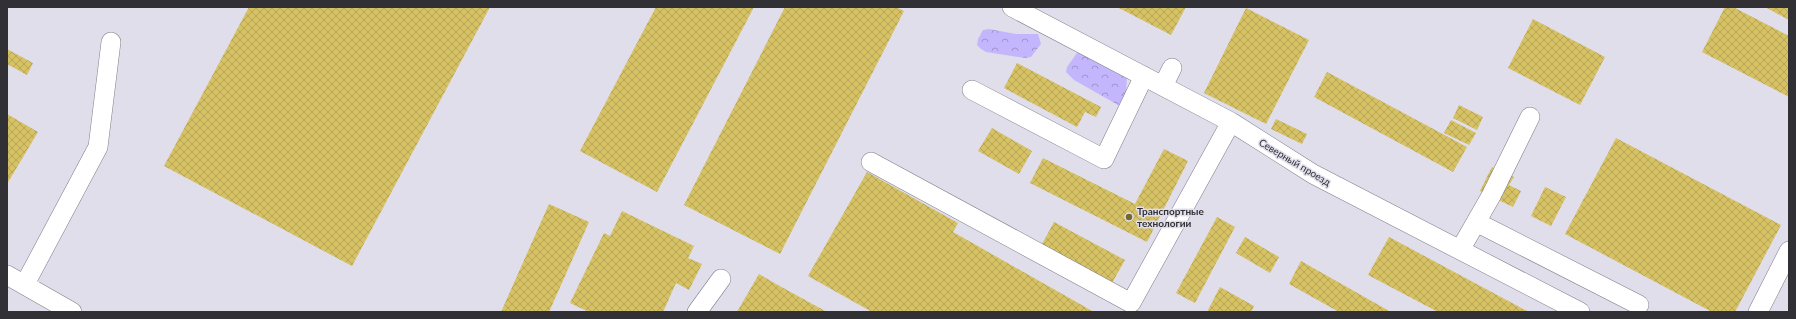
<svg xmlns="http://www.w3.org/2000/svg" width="1796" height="319" font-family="Lato,sans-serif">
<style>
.forest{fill:url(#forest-crowns)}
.building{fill:url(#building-cross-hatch)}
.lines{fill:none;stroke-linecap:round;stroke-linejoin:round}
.minor-casing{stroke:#7e7d88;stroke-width:20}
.minor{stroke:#fff;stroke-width:19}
.poi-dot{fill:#736734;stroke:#e0deeb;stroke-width:1.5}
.labels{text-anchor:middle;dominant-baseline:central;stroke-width:3;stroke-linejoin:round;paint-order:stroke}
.street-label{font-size:10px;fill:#313035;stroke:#e0deeb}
.poi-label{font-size:10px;font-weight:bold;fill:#313035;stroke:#e0deeb;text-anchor:start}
</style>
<defs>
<pattern id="forest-crowns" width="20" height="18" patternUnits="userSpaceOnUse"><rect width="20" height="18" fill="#c4b6fd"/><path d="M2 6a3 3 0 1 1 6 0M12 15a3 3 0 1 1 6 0" fill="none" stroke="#a094ce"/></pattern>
<pattern id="building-cross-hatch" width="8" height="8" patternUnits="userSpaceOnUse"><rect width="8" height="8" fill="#d6c164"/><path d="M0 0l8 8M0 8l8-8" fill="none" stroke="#b8a657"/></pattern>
</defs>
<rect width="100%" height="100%" fill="#e0deeb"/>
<path class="forest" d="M 989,29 L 1016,34 L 1038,34 L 1041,44 L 1031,57 L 1025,58 L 986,52 L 981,49 L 977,45 L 978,39 L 983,30 Z
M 1077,53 L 1082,53 L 1127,76 L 1126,94 L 1123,103 L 1118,105 L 1074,80 L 1066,72 L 1067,67 Z"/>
<path class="building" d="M 249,7 L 490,7 L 352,266 L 164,166 Z
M 656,7 L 754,7 L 657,192 L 580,151 Z
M 785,7 L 896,7 L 904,11 L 780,254 L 684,205 Z
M 1117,7 L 1186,7 L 1171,35 Z
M 1725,7 L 1733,7 L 1789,36 L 1789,97 L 1702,52 Z
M 1765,7 L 1789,7 L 1789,20 Z
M 1246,8 L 1309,40 L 1266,124 L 1204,93 Z
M 1533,19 L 1605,57 L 1580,105 L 1508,68 Z
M 7,49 L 33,63 L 27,75 L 7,64 Z
M 1017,63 L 1101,107 L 1096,117 L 1085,112 L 1077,127 L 1004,88 Z
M 1327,72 L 1467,147 L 1453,172 L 1314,97 Z
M 1459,105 L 1483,117 L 1477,130 L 1453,118 Z
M 7,114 L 38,132 L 7,184 Z
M 1276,119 L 1307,134 L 1302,144 L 1271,129 Z
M 1451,120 L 1476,133 L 1469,145 L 1444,133 Z
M 992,128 L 1032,151 L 1019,174 L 978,151 Z
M 1616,138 L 1781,225 L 1735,312 L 1712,312 L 1565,234 Z
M 1164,149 L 1188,161 L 1147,242 L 1030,183 L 1043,158 L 1135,204 Z
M 1492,167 L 1514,177 L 1509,185 L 1521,191 L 1513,207 L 1480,191 Z
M 867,172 L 958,223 L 953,232 L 1094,312 L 872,312 L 808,276 Z
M 1545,187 L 1566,197 L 1551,226 L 1531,216 Z
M 549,204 L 589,222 L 549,312 L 501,312 Z
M 622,211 L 694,246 L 688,258 L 702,264 L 689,290 L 676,283 L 663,312 L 589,312 L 570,303 L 604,233 L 610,236 Z
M 1217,217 L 1235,227 L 1195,303 L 1176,293 Z
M 1054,222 L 1125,260 L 1112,283 L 1042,244 Z
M 1245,237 L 1279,257 L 1270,273 L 1236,253 Z
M 1389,237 L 1529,312 L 1438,312 L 1368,275 Z
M 1301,261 L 1391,312 L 1339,312 L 1289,284 Z
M 759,274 L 776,284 L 827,312 L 737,312 Z
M 1220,287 L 1254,306 L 1251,312 L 1207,312 Z"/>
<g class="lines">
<defs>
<path id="minor" d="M 1012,7 L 1231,122 L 1313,174 L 1580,312
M 1163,86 L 1172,68
M 972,90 L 1104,159 L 1144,76
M 871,162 L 1131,303 L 1231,122
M 1476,222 L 1639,305
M 1460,250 L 1491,196 L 1530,117
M 7,275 L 72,312
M 25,284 L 98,147 L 111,42
M 697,312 L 721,279
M 1758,312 L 1789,251"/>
</defs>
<use href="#minor" class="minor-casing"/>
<use href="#minor" class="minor"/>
</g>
<circle class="poi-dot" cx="1129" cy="217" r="4"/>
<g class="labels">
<g class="street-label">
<text transform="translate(1295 162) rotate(31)">Северный проезд</text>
</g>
<g class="poi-label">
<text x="1137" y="211">Транспортные<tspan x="1137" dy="12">технологии</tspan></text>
</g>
</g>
<rect width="1796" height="319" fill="none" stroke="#313035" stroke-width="16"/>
</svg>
